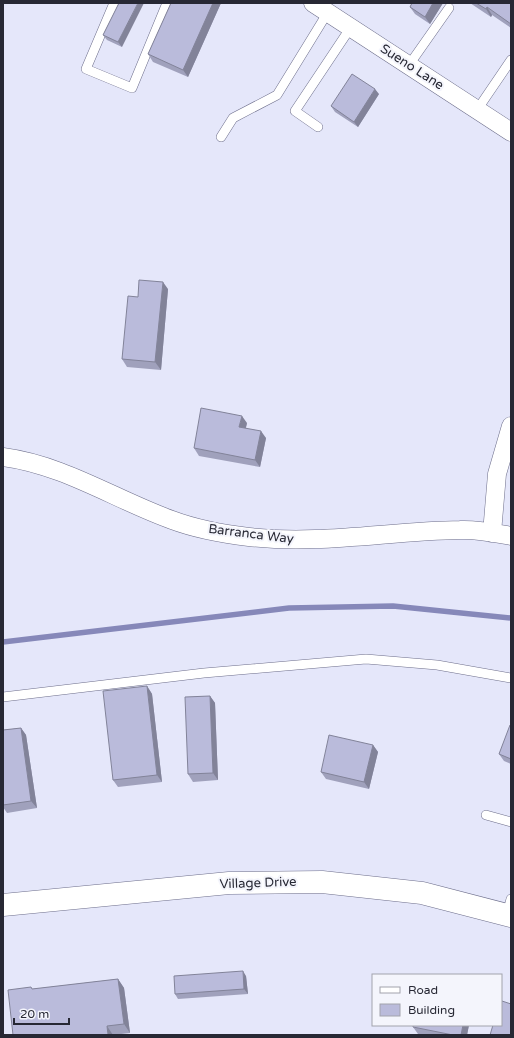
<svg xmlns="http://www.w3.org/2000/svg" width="514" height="1038" font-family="'Varela Round',sans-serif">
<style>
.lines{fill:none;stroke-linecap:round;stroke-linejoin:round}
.stream{stroke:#8688b9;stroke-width:5.5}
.lane-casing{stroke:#6d6e8b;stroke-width:10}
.street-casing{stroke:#6d6e8b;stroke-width:19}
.secondary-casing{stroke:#6d6e8b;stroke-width:23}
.lane{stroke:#fff;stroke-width:9}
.street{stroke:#fff;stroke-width:18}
.secondary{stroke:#fff;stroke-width:22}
.wall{fill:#a0a1bc}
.shaded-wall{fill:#828399}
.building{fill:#babbdb;stroke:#828399}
.labels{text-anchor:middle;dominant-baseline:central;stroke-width:4;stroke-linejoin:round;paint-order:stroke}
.street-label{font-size:13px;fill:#272834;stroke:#f4f5fc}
</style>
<rect width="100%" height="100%" fill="#e5e7fa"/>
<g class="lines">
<path class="stream" d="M 3,642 L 289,608 L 393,606 L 511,618"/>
<defs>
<path id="lane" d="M 114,3 L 86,69 L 132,88 L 167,3
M 409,65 L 449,8
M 477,110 L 511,60
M 318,127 L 295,111 L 351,27
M 221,137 L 233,118 L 277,95 L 328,12
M 3,697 L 204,673 L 366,659 L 437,665 L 511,678
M 486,815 L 511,822
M 507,914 L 511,899"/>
<path id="street" d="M 313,3 L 511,132
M 3,457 C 64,465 116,500 172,520 C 196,529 224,534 249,537 C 319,545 390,531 460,530 C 477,529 495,533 511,536
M 492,533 L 497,474 L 511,426"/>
<path id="secondary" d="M 3,905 L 229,883 L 322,882 L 422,893 L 511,916"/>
</defs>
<use href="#lane" class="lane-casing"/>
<use href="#street" class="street-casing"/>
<use href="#secondary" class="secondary-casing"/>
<use href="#lane" class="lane"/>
<use href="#street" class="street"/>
<use href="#secondary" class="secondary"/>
</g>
<path class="wall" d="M 119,3 L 122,47 L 107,40 L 103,35 Z
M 171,3 L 221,3 L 188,77 L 153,62 L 148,54 Z
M 412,3 L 443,3 L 430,24 L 415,14 L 410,7 Z
M 470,3 L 511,3 L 511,28 L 492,15 L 491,17 Z
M 379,94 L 358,127 L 335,112 L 331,106 Z
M 168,289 L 161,370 L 127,367 L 122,359 L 138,297 Z
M 247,423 L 246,428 L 266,438 L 260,467 L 199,456 L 194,448 Z
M 147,686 L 152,694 L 162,782 L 118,787 L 113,780 Z
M 210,696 L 215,703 L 218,780 L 193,782 L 188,774 Z
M 511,725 L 511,764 L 504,761 L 499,754 Z
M 21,728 L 26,735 L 37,808 L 7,813 L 3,807 L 3,730 Z
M 373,745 L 378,752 L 369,789 L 326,779 L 321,772 Z
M 246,976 L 248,994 L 178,999 L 175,994 Z
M 118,979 L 124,988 L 130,1033 L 113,1035 L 33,989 Z
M 413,1025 L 469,1025 L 467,1035 L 422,1035 L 418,1034 L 413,1027 Z"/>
<path class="shaded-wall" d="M 138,3 L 144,3 L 122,47 L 118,42 Z
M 213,3 L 221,3 L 188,77 L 183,70 Z
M 433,3 L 443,3 L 430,24 L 425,17 Z
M 487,7 L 492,15 L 491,17 L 486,9 Z
M 375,89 L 379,94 L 358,127 L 354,122 Z
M 163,282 L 168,289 L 161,370 L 155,362 Z
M 242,416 L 247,423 L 244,434 L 239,427 Z
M 261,431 L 266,438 L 260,467 L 255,460 Z
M 147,686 L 152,694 L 162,782 L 157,775 Z
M 210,696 L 215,703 L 218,780 L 213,773 Z
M 21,728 L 26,735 L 37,808 L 31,801 Z
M 373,745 L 378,752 L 369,789 L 364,782 Z
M 243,971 L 246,976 L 248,994 L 244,989 Z
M 118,979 L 124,988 L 130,1033 L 124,1024 Z
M 463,1025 L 469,1025 L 467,1035 L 461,1035 Z
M 107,1026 L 113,1035 L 108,1035 Z"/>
<path class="building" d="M 119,3 L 138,3 L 118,42 L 103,35 Z
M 171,3 L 213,3 L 183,70 L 148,54 Z
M 412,3 L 433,3 L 425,17 L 410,7 Z
M 476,3 L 511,3 L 511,24 L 487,7 L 486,9 Z
M 352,74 L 375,89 L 354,122 L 331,106 Z
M 139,280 L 163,282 L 155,362 L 122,359 L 128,296 L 138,297 Z
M 201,408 L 242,416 L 239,427 L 261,431 L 255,460 L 194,448 Z
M 147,686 L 157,775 L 113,780 L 103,691 Z
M 210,696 L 213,773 L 188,774 L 185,697 Z
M 510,725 L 511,725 L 511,759 L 499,754 Z
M 21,728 L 31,801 L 3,805 L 3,730 Z
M 329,735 L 373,745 L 364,782 L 321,772 Z
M 243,971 L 244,989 L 175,994 L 174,976 Z
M 118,979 L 124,1024 L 107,1026 L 108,1035 L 13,1035 L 8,990 L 31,987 L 32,989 Z
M 502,1001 L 511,1004 L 511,1035 L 490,1035 L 493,1025 L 501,1025 L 501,1003 Z
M 413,1025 L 463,1025 L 461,1035 L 453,1035 L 413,1027 Z"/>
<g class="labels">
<g class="street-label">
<text transform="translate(412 67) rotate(33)">Sueno Lane</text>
<text transform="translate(251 534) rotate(7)">Barranca Way</text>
<text transform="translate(258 883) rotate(-2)">Village Drive</text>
</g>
</g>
<rect width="514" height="1038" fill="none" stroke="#272834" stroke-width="8"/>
<rect x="372" y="974" width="130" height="52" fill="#f4f5fc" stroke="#a2a3ac"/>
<rect x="380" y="987" width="20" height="6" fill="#ffffff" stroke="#a2a3ac"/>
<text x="408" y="994" font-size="12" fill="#272834">Road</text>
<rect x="380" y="1004" width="20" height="12" fill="#babbdb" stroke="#a2a3ac"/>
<text x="408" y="1014" font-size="12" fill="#272834">Building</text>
<path d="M14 1018v6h55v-6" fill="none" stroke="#272834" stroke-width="2"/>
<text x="20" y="1018" font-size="12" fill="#272834" stroke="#f4f5fc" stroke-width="3" paint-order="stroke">20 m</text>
</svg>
